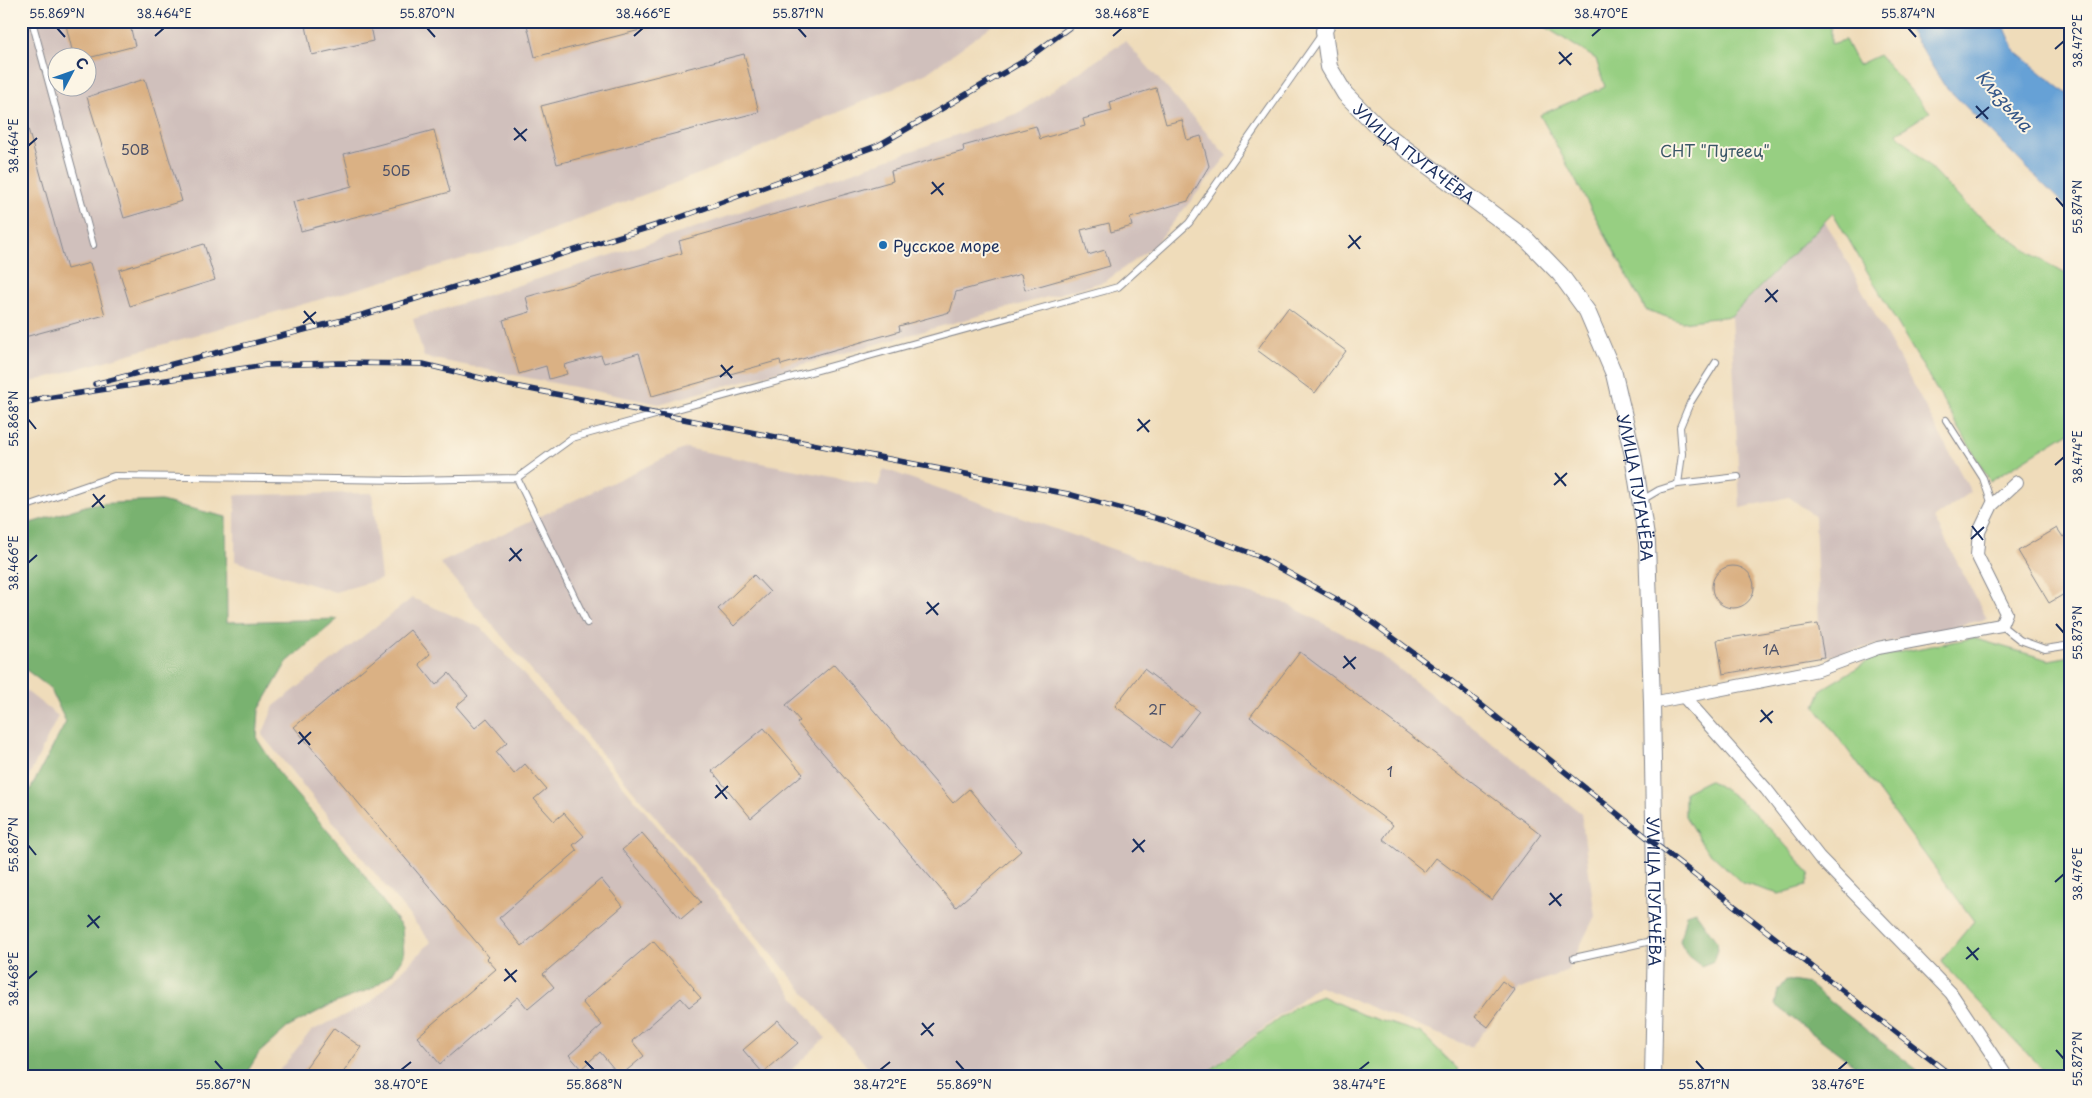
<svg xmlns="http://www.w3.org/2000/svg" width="2092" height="1098" font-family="'Playpen Sans',sans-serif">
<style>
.industrial{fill:#d0c0bc;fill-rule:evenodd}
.green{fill:#97cf82;stroke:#597f70}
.forest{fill:#79b270;stroke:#4a7067}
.water{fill:#66a1d6;stroke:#40689a}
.building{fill:#dab184}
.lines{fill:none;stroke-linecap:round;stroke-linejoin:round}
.service-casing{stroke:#85868c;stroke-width:8}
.minor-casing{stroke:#85868c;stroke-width:14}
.tertiary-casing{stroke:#85868c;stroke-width:18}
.service{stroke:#fff;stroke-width:6}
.minor{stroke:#fff;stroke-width:12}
.tertiary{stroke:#fff;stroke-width:16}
.rail-casing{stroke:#1b2f5e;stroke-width:5.5}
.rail{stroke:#fcf5e5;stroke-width:4;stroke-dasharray:11;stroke-linecap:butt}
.ticks{fill:none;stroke:#1b2f5e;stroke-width:2}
.poi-dot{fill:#1f6fb2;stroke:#fcf5e5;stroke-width:2}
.labels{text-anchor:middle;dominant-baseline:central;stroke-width:4;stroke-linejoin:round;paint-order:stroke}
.number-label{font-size:14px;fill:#4b5068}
.park-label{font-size:16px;fill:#3a5767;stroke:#fcf5e5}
.street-label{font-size:16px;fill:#1b2f5e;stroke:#fcf5e5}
.poi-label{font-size:16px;fill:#1b2f5e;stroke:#fcf5e5;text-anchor:start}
.water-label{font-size:18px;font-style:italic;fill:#355788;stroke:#fcf5e5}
.neatline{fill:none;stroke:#1b2f5e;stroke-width:2}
.ticks-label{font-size:12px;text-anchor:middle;fill:#1b2f5e}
</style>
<rect width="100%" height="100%" fill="#fcf5e5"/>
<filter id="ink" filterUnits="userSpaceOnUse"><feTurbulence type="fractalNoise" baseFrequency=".02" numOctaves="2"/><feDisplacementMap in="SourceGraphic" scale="10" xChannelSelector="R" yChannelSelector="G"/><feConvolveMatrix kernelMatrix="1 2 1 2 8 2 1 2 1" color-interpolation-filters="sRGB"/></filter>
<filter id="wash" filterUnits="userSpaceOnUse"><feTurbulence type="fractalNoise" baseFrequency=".0096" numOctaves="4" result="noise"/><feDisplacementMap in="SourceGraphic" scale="20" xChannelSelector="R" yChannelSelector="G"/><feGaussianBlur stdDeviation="1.12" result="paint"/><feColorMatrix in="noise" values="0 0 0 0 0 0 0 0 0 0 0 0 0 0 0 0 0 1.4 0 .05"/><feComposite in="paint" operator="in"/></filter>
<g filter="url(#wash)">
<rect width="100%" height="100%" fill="#efdcba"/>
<path class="industrial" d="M 21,21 L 998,21 L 927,73 L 704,172 L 514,244 L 21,385 ZM 58,58 L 88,58 L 88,88 L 58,88 Z
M 1125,41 L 1227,156 L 1155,245 L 1106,281 L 659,404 L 424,357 L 413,319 L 683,232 L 1021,112 Z
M 1825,221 L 1971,492 L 1934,518 L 1987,619 L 1824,657 L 1819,624 L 1815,516 L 1789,497 L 1740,508 L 1731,316 Z
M 686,448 L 878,486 L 884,469 L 1212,584 L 1283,602 L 1379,653 L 1581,813 L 1595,916 L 1568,970 L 1518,990 L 1471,1047 L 1318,986 L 1200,1077 L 876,1077 L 440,563 Z
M 372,493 L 381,579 L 335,592 L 235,561 L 235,495 Z
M 412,598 L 482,628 L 618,780 L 721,901 L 825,1038 L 784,1077 L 274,1077 L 311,1031 L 370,1003 L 431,942 L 262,735 L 274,706 Z
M 21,687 L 58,716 L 21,793 Z"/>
<path class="green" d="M 1536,21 L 1828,21 L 1831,29 L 1831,44 L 1845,40 L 1858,65 L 1879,55 L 1930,112 L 1897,133 L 1970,209 L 2036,257 L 2071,277 L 2071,431 L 1990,481 L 1833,213 L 1731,316 L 1682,322 L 1646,310 L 1540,115 L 1605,87 L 1596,59 Z
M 1973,638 L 2049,660 L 2071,656 L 2071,1077 L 2049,1077 L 1941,961 L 1974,921 L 1815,706 L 1822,689 L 1875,657 Z
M 1709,780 C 1750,803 1779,838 1810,873 L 1806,886 L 1779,894 L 1742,883 L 1704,847 L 1685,816 L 1685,792 Z
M 1322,996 L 1363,1015 L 1421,1033 L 1457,1068 L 1459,1077 L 1201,1077 L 1296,1006 Z"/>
<path class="forest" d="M 161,501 L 226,517 L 227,622 L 338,619 L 287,662 L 259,710 L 257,739 L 283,779 L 357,865 L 402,928 L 404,955 L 392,974 L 371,989 L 330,1005 L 287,1028 L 259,1053 L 244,1077 L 21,1077 L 21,807 L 66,722 L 50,688 L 21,666 L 21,526 L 92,504 Z
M 1695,911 L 1717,942 L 1718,950 L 1714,961 L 1701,966 L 1688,956 L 1680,941 L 1686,914 Z
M 1786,980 L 1808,984 L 1926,1077 L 1870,1077 L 1775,1005 L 1778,990 Z"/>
<path class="water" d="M 1904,21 L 2002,21 L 2015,51 L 2071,97 L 2071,212 L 1944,85 Z"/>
<g id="blocks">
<path class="building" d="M 65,21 L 129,21 L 135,46 L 88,58 L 74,58 Z
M 305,21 L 369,21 L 373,41 L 312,55 Z
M 526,21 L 656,21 L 656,26 L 535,57 Z
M 744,54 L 759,112 L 557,164 L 541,106 Z
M 145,79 L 182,201 L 124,218 L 87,97 Z
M 1156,88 L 1166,124 L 1182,120 L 1187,140 L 1201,136 L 1209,166 L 1188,201 L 1130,218 L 1132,226 L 1111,232 L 1109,223 L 1081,230 L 1088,255 L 1105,250 L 1110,266 L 1025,290 L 1021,274 L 956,292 L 950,312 L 899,326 L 900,331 L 781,365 L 780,360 L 652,396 L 639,353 L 604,363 L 601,355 L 564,365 L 567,374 L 549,379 L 546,366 L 519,374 L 503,320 L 530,312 L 526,297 L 682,253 L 679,241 L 893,181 L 891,171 L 964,151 L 963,146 L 1036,126 L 1040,139 L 1085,126 L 1083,119 L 1112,111 L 1110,102 Z
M 25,118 L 67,269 L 90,263 L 105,315 L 21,338 L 21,119 Z
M 434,130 L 450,192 L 301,231 L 293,202 L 352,186 L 344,154 Z
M 204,244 L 215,280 L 130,306 L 119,270 Z
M 1288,308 L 1346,351 L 1315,393 L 1257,350 Z
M 2057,528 L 2063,537 L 2071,532 L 2071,590 L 2049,603 L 2018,551 Z
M1712 587a21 21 0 1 1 42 0a21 21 0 1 1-42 0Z
M 754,575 L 770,592 L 734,626 L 718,609 Z
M 1818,624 L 1824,657 L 1723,674 L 1717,640 Z
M 410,630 L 430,654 L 419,664 L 436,685 L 449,673 L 468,696 L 456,706 L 475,728 L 487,718 L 507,742 L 496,752 L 514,774 L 525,764 L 546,789 L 534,799 L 554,821 L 564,813 L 584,836 L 573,845 L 577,851 L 499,918 L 522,946 L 601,879 L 623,906 L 543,974 L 554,987 L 528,1009 L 518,997 L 440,1064 L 417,1037 L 496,969 L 487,959 L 489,957 L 294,727 Z
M 1300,652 L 1541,834 L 1492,900 L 1436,858 L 1425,872 L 1383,839 L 1393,825 L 1250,717 Z
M 834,664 L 953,803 L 969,789 L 1021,851 L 956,907 L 797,723 L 800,721 L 786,705 Z
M 1144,669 L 1199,711 L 1171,748 L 1115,706 Z
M 764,728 L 803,774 L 751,818 L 712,771 Z
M 642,833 L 701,902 L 681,919 L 622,850 Z
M 653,941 L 694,988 L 693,989 L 701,998 L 689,1007 L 681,998 L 632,1041 L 644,1056 L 620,1076 L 600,1052 L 581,1069 L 569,1055 L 602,1025 L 582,1002 Z
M 1502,981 L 1515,990 L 1488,1027 L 1475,1017 Z
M 778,1020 L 798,1043 L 763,1073 L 743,1050 Z
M 334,1028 L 361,1047 L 340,1077 L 299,1077 Z"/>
</g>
</g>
<g filter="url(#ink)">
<use href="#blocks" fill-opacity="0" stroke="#85868c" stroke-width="1"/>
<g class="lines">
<defs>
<path id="service" d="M 32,21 L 93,245
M 1946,420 L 1983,478 L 1992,505
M 1678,484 L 1738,477
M 1642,500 L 1659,490 L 1678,484 L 1682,454 L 1680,427 L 1690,403 L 1716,362
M 21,508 L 114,476 L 405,480 L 517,478
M 587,623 L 517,478 L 572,438 L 1118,287 L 1189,223 L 1322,34
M 2001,625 L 2020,640 L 2045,649 L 2071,645
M 1574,958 L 1656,940"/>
<path id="minor" d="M 1684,697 L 1766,789 L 1819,857 L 1951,993 L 2007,1077
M 1652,703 L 1818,670 L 1878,648 L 2001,625 L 2006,613 L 1977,555 L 1979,532 L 1992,505 L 2017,482"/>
<g id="tertiary">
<path id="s1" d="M 1328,21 L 1324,31 L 1329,67 L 1345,94 L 1383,132 L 1526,239 L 1560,274 L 1587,311 L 1614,374 L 1633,455 L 1647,543 L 1652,703 L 1656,940 L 1653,1077"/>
</g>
</defs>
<use href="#service" class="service-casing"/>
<use href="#minor" class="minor-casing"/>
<use href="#tertiary" class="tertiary-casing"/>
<use href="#service" class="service"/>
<use href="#minor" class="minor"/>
<use href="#tertiary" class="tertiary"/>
<defs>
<path id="rail" d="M 95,384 L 366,314 L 670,221 L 879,145 L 1024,61 L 1078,21
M 40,399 L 266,365 L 340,363 L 423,364 L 509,385 L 1068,494 L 1166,521 L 1258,556 L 1354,609 L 1450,680 L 1654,843 L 1953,1077
M 21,404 L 47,397"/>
</defs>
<use href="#rail" class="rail-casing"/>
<use href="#rail" class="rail"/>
</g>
</g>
<path class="ticks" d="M 57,28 L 65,37M 427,28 L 435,37M 798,28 L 806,37M 1908,28 L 1916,37M 155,36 L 164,28M 634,36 L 643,28M 1113,36 L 1122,28M 1592,36 L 1601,28M 2055,49 L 2064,41M 1559,52 L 1571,65M 1559,64 L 1572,53M 1976,106 L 1988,119M 1976,118 L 1989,107M 514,128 L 526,141M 514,140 L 527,129M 28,146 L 37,138M 932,182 L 943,195M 931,194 L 944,183M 2056,198 L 2064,207M 1349,235 L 1360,249M 1348,248 L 1361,236M 1766,289 L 1777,302M 1765,302 L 1778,290M 304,311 L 315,324M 303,323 L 316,312M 721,365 L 732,378M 720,377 L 733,366M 28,419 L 36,429M 1138,419 L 1149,432M 1137,431 L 1150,420M 2055,465 L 2064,457M 1555,473 L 1566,486M 1554,485 L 1567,473M 93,494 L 104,508M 92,507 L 105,495M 1972,526 L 1983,540M 1971,539 L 1984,527M 510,548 L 521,561M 509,561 L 522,549M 28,563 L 37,555M 927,602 L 938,615M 926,614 L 939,603M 2056,624 L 2064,633M 1344,656 L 1355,669M 1343,668 L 1356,657M 1761,710 L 1772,723M 1760,722 L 1773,711M 299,732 L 310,745M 298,744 L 311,732M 716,785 L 727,799M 715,798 L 728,786M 1133,839 L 1144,852M 28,845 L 36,855M 1132,852 L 1145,840M 2055,882 L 2064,874M 1550,893 L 1561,906M 1549,905 L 1562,894M 88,915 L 99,928M 87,927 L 100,916M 1967,947 L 1978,960M 1966,959 L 1979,948M 505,969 L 516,982M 28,979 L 37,971M 504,981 L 517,970M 922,1023 L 933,1036M 921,1035 L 934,1023M 2056,1050 L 2064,1059M 215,1061 L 223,1070M 585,1061 L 594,1070M 956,1061 L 964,1070M 1696,1061 L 1704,1070M 401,1070 L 411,1062M 880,1070 L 890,1062M 1359,1070 L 1369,1062M 1838,1070 L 1847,1062"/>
<circle class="poi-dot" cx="883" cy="245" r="5"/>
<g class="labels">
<g class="number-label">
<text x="135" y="149">50В</text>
<text x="396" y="170">50Б</text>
<text x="1771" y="649">1А</text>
<text x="1157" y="709">2Г</text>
<text x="1390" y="771">1</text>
</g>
<g class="park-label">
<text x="1715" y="150">СНТ "Путеец"</text>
</g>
<g class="street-label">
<text stroke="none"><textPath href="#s1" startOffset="170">УЛИЦА ПУГАЧЁВА</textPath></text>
<text stroke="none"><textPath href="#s1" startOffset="590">УЛИЦА ПУГАЧЁВА</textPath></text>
<text stroke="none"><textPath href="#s1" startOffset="995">УЛИЦА ПУГАЧЁВА</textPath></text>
</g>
<g class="poi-label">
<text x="893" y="245">Русское море</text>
</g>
<g class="water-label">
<text transform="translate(2005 100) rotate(49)">Клязьма</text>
</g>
</g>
<rect width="2092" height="1098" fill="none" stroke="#fcf5e5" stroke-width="55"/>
<g transform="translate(72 72) rotate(49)"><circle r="24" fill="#fcf5e5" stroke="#a2a6af"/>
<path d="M0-4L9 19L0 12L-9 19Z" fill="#1f6fb2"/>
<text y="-8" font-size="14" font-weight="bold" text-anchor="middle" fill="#1b2f5e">С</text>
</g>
<rect x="28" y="28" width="2036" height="1042" class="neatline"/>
<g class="ticks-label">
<text x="57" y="18">55.869°N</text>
<text x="164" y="18">38.464°E</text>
<text x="427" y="18">55.870°N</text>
<text x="643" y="18">38.466°E</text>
<text x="798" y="18">55.871°N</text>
<text x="1122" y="18">38.468°E</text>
<text x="1601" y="18">38.470°E</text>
<text x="1908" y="18">55.874°N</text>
<text transform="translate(2078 41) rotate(-90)" y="4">38.472°E</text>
<text transform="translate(14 146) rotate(-90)" y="4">38.464°E</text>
<text transform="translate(2078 207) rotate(-90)" y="4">55.874°N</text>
<text transform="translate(14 419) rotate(-90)" y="4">55.868°N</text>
<text transform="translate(2078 457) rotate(-90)" y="4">38.474°E</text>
<text transform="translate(14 563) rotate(-90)" y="4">38.466°E</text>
<text transform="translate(2078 633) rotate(-90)" y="4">55.873°N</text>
<text transform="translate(14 845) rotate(-90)" y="4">55.867°N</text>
<text transform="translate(2078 874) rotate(-90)" y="4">38.476°E</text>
<text transform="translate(14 979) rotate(-90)" y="4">38.468°E</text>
<text transform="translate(2078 1059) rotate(-90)" y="4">55.872°N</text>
<text x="223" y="1089">55.867°N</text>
<text x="401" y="1089">38.470°E</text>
<text x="594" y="1089">55.868°N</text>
<text x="880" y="1089">38.472°E</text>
<text x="964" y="1089">55.869°N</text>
<text x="1359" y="1089">38.474°E</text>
<text x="1704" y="1089">55.871°N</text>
<text x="1838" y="1089">38.476°E</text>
</g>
</svg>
